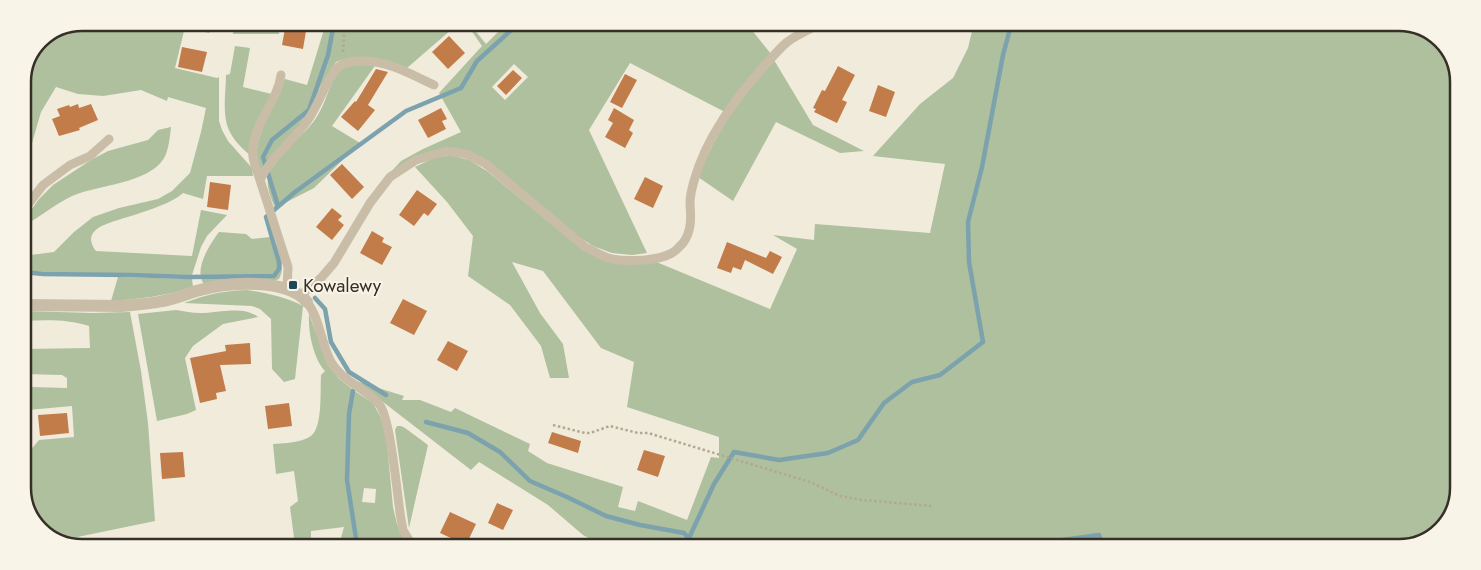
<svg xmlns="http://www.w3.org/2000/svg" width="1481" height="570" font-family="Jost,sans-serif">
<style>
.green{fill:#aec09d;fill-rule:evenodd}
.lines{fill:none;stroke-linecap:round;stroke-linejoin:round}
.stream{stroke:#7ca2ad;stroke-width:4.5}
.building{fill:#c17c4a}
.path{stroke:#b4a793;stroke-width:2.5;stroke-dasharray:2.5 2.5;stroke-linecap:butt}
.service{stroke:#c9bda8;stroke-width:9}
.minor{stroke:#c9bda8;stroke-width:12}
.poi-dot{fill:#1f4856;stroke:#f9f4e8;stroke-width:2}
.labels{text-anchor:middle;dominant-baseline:central;stroke-width:4;stroke-linejoin:round;paint-order:stroke}
.poi-label{font-size:19px;fill:#362f28;stroke:#f9f4e8;text-anchor:start}
.rim{fill:none;stroke:#362f28;stroke-width:2.5}
</style>
<rect width="100%" height="100%" fill="#f1ebdc"/>
<path class="green" d="M 82,23 L 212,23 L 209,33 L 185,27 L 175,68 L 217,78 L 219,77 L 219,121 L 222,130 L 228,141 L 252,168 L 253,176 L 207,176 L 203,199 L 183,193 C 172,204 137,214 121,219 C 112,222 99,225 93,233 C 89,239 92,246 96,251 L 192,256 L 201,210 L 227,215 L 207,236 L 201,247 L 192,275 L 45,272 L 23,271 L 23,256 L 54,252 L 74,232 L 93,217 L 119,208 L 158,199 L 172,191 L 190,173 L 201,132 L 206,108 L 168,97 L 167,101 L 141,90 L 103,96 L 78,94 L 56,87 L 41,112 L 24,171 L 23,173 L 23,78 L 40,40 Z
M 234,23 L 280,23 L 279,34 L 233,34 Z
M 326,23 L 459,23 L 407,68 C 398,65 389,60 380,59 C 368,57 348,56 336,62 L 319,89 L 311,112 L 261,173 C 259,165 256,158 257,149 C 259,131 277,97 285,79 L 307,85 Z
M 466,23 L 469,23 L 486,44 L 506,24 L 747,24 L 771,54 L 725,112 L 630,63 L 589,130 L 647,253 L 632,255 L 612,253 L 593,246 L 576,235 L 487,161 L 451,148 L 389,174 L 401,161 L 423,149 L 461,132 L 439,93 L 482,46 ZM 514,64 L 528,77 L 505,100 L 492,87 Z
M 968,25 L 1418,26 L 1446,46 L 1458,78 L 1455,507 L 1432,537 L 1399,547 L 603,546 L 583,535 L 548,505 L 479,462 L 471,470 L 356,381 L 404,396 L 402,400 L 420,400 L 451,412 L 455,408 L 530,444 L 528,451 L 547,463 L 623,487 L 618,507 L 635,511 L 638,501 L 687,520 L 711,457 L 719,458 L 719,437 L 627,407 L 634,362 L 601,348 L 543,271 L 512,262 L 540,313 L 563,344 L 569,378 L 550,378 L 541,346 L 510,305 L 468,276 L 473,236 L 447,202 L 415,167 L 434,158 L 450,155 L 469,160 L 487,171 L 577,245 L 602,260 L 654,261 L 770,309 L 797,249 L 773,235 L 814,240 L 815,224 L 930,233 L 945,164 L 873,156 L 920,104 L 953,78 L 968,48 L 972,31 Z
M 235,46 L 250,48 L 243,87 L 272,94 L 252,157 C 244,150 236,143 231,134 C 221,117 226,93 226,75 L 230,74 Z
M 774,60 L 813,125 L 864,151 L 840,153 L 776,122 L 733,201 L 698,177 C 711,147 726,118 746,91 C 754,80 765,70 774,60 Z
M 377,63 L 332,126 L 360,143 L 314,188 L 275,208 C 271,198 265,185 269,174 C 277,154 304,136 316,118 C 327,102 329,81 343,67 Z
M 171,127 C 170,136 169,146 166,154 C 156,181 104,185 80,193 C 62,199 45,213 29,223 L 23,223 L 23,221 L 39,199 L 53,185 L 91,160 L 108,151 L 148,140 L 158,130 Z
M 219,232 L 246,234 L 252,239 L 270,237 C 280,246 286,267 279,279 L 273,281 L 204,284 C 193,270 210,244 219,232 Z
M 118,277 L 192,279 L 193,287 C 166,296 139,299 111,301 Z
M 247,290 C 267,293 285,297 303,306 L 295,379 L 284,382 L 272,369 L 271,319 L 260,309 L 252,306 L 184,303 C 208,294 222,291 247,290 Z
M 176,310 C 184,311 192,313 200,313 C 218,313 243,305 258,317 L 223,324 L 193,346 L 185,358 L 196,410 L 187,414 L 157,421 L 138,314 Z
M 23,311 L 93,313 L 130,312 L 141,371 L 148,423 L 155,521 L 58,541 L 35,524 L 23,492 L 23,459 L 39,440 L 74,437 L 72,406 L 28,410 L 23,409 L 23,386 L 31,387 L 67,388 L 67,378 L 62,375 L 23,374 L 23,349 L 90,348 L 89,326 C 68,319 45,320 23,321 Z
M 309,314 L 328,364 L 338,378 L 356,392 L 373,403 L 380,416 L 386,433 L 393,507 L 397,524 L 407,545 L 339,545 L 344,527 L 311,531 L 311,545 L 295,545 L 290,507 L 298,501 L 294,471 L 276,474 L 273,444 C 285,443 301,443 311,436 C 323,427 320,390 321,375 L 325,371 C 313,358 308,331 309,314 ZM 364,488 L 376,489 L 375,503 L 362,502 Z
M 397,426 L 401,426 L 405,428 L 428,445 L 409,528 L 395,430 Z"/>
<g class="lines">
<path class="stream" d="M 278,206 L 263,157 L 272,140 L 309,110 L 328,55 L 334,23
M 23,272 L 43,274 L 129,275 L 190,277 L 274,276 L 279,269 L 279,262 L 266,217 L 295,192 L 406,111 L 461,88 L 477,61 L 518,24
M 315,298 L 325,309 L 331,342 L 349,372 L 386,395
M 353,391 L 349,414 L 347,480 L 357,545
M 426,422 L 468,433 L 500,452 L 530,481 L 567,497 L 606,516 L 640,525 L 684,533 L 696,546
M 689,538 L 714,484 L 734,452 L 779,460 L 828,453 L 858,440 L 884,403 L 912,382 L 940,375 L 983,342 L 969,262 L 968,222 L 982,167 L 1003,55 L 1011,25
M 1040,547 L 1048,542 L 1099,535 L 1103,547
M 1156,547 L 1175,541 L 1193,547"/>
</g>
<path class="building" d="M 286,23 L 307,25 L 303,49 L 282,45 Z
M 449,36 L 465,53 L 448,69 L 432,52 Z
M 182,47 L 207,52 L 202,72 L 178,67 Z
M 838,66 L 855,75 L 842,100 L 847,102 L 837,123 L 814,112 L 816,109 L 813,108 L 822,90 L 825,91 Z
M 376,69 L 388,72 L 368,105 L 375,110 L 358,131 L 341,117 L 355,101 L 356,102 Z
M 513,70 L 522,78 L 506,95 L 497,86 Z
M 625,74 L 637,80 L 622,108 L 610,102 Z
M 878,85 L 895,92 L 886,117 L 869,111 Z
M 78,104 L 79,108 L 91,104 L 98,120 L 79,128 L 80,130 L 59,136 L 52,119 L 60,116 L 57,109 L 69,105 L 70,107 Z
M 441,108 L 447,119 L 442,121 L 446,129 L 428,138 L 418,120 Z
M 614,108 L 634,120 L 629,130 L 633,133 L 625,148 L 605,137 L 613,123 L 608,120 Z
M 342,164 L 364,187 L 352,199 L 330,175 Z
M 645,177 L 663,186 L 653,208 L 634,199 Z
M 210,182 L 231,185 L 228,210 L 207,207 Z
M 417,190 L 437,204 L 428,216 L 424,213 L 414,226 L 399,215 Z
M 332,208 L 342,216 L 338,220 L 344,225 L 332,240 L 316,227 Z
M 372,231 L 384,238 L 382,242 L 392,247 L 382,265 L 360,253 Z
M 727,242 L 766,258 L 770,251 L 782,257 L 773,274 L 745,260 L 741,270 L 733,267 L 731,273 L 717,268 Z
M 403,299 L 427,311 L 414,335 L 390,323 Z
M 448,341 L 468,351 L 457,371 L 437,360 Z
M 250,343 L 251,364 L 220,365 L 226,391 L 216,393 L 217,399 L 200,403 L 190,358 L 226,351 L 225,345 Z
M 289,403 L 292,426 L 268,429 L 265,406 Z
M 67,413 L 69,433 L 40,436 L 38,415 Z
M 552,432 L 581,441 L 578,453 L 548,443 Z
M 644,450 L 665,456 L 658,477 L 637,470 Z
M 183,452 L 185,477 L 162,479 L 160,453 Z
M 497,503 L 513,510 L 503,530 L 488,523 Z
M 450,512 L 476,524 L 466,545 L 440,533 Z"/>
<g class="lines">
<path class="path" d="M 343,52 L 345,23
M 553,425 L 585,433 L 590,433 L 610,426 L 638,433 L 648,433 L 810,482 L 840,496 L 862,500 L 933,506"/>
<path class="service" d="M 260,180 C 258,173 254,165 253,157 C 250,127 277,104 281,75
M 23,211 L 43,185 L 70,165 L 90,156 L 109,139
M 287,289 L 288,267 L 260,180 C 271,157 293,141 308,120 C 319,104 324,85 336,69 C 343,62 352,61 362,61 C 389,61 410,74 434,85
M 301,295 L 321,278 L 334,263 L 370,203 L 390,177 L 416,160 L 446,151 L 466,154 L 486,164 L 585,247 C 594,251 603,257 612,259 C 628,262 658,261 672,253 C 676,251 680,246 683,243 C 692,231 691,217 690,203 C 690,195 692,188 694,181 C 706,137 736,98 765,65 C 772,58 778,50 786,43 C 795,35 808,31 818,24
M 307,302 C 320,319 321,343 331,362 C 342,381 365,388 379,404 C 391,418 397,496 401,519 L 403,530 L 412,545"/>
<path class="minor" d="M 23,305 L 121,306 C 135,305 149,304 163,301 C 176,299 188,293 200,290 C 228,282 287,278 307,302"/>
</g>
<rect class="poi-dot" x="288" y="280" width="10" height="10" rx="2.5"/>
<g class="labels">
<g class="poi-label">
<text x="303" y="285">Kowalewy</text>
</g>
</g>
<path d="M0 0H1481V570H0ZM82 31H1399A51 51 0 0 1 1450 82V488A51 51 0 0 1 1399 539H82A51 51 0 0 1 31 488V82A51 51 0 0 1 82 31Z" fill="#f9f4e8" fill-rule="evenodd"/>
<path class="rim" d="M82 31H1399A51 51 0 0 1 1450 82V488A51 51 0 0 1 1399 539H82A51 51 0 0 1 31 488V82A51 51 0 0 1 82 31Z"/>
</svg>
